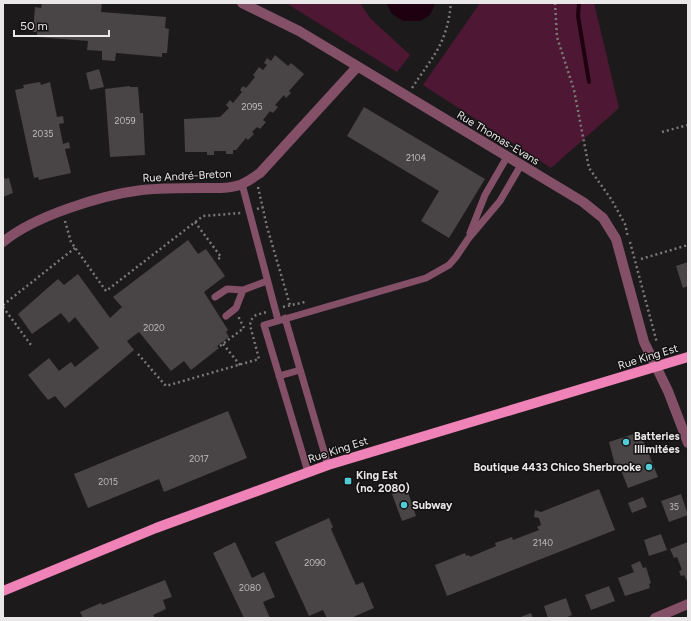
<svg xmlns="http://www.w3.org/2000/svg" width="691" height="621" font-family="Figtree,sans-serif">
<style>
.green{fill:#4e1834}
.water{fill:#1f0010}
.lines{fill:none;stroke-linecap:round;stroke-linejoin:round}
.stream{stroke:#1f0010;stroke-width:4}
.building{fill:#494547}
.path{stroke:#7b7879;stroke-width:2.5;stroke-dasharray:2 3;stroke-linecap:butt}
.lane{stroke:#845068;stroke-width:7}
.street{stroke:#845068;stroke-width:10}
.primary{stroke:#ef82b6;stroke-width:10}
.poi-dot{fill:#51ccd4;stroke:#141113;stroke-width:1.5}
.labels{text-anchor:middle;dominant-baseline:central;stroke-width:3;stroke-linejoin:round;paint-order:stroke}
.number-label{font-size:9px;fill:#c1bebf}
.street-label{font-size:11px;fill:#e9e7e7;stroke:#141113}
.poi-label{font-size:11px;font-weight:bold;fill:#e9e7e7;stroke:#141113;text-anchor:start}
</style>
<rect width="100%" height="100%" fill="#1d1a1c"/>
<path class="green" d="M 286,3 L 360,3 L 370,18 L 410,55 L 397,72 Z
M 480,3 L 594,3 L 619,108 L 551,168 L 423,85 Z"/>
<path class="water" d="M 386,3 L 435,3 L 435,4 L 430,15 L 420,21 L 403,21 L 392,14 Z"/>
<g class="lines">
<path class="stream" d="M 579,3 L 578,16 L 589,82"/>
</g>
<path class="building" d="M 42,3 L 102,3 L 101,12 L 166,17 L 165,28 L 169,29 L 167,53 L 162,53 L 162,57 L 116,53 L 115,61 L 102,60 L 102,51 L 87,50 L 88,41 L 37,37 L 37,32 L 33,32 L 35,7 L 41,8 Z
M 275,55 L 288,66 L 291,63 L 304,74 L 289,91 L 291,93 L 286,98 L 284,95 L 275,105 L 278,107 L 273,113 L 270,111 L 263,120 L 266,122 L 260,129 L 257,127 L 252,132 L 254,134 L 248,140 L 246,138 L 236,150 L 233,150 L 233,154 L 226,154 L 226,151 L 214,151 L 214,155 L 207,155 L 207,152 L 185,152 L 184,119 L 220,117 L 229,108 L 226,105 L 230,100 L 233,103 L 242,92 L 240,90 L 243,86 L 246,88 L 255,77 L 253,75 L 259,67 L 263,70 L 267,65 L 264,63 L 267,58 L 271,61 Z
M 99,69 L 104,87 L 90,90 L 86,73 Z
M 40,82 L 41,85 L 50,82 L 57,117 L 63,116 L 64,123 L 59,124 L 63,144 L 69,142 L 70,148 L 65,149 L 71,173 L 39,180 L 38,177 L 34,178 L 15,90 L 24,88 L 23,85 Z
M 130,86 L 130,87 L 138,87 L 140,113 L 143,113 L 145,155 L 110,157 L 105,89 Z
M 364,107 L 485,179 L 449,238 L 421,221 L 439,191 L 347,136 Z
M 3,175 L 5,179 L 9,178 L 13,193 L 3,197 Z
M 188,240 L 198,254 L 206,249 L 225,276 L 204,292 L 228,330 L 226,332 L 229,337 L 217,346 L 219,348 L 191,370 L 184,361 L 171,371 L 139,332 L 127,341 L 134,350 L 65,408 L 55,396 L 48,400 L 28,375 L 49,358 L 59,371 L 71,362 L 75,367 L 99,348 L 75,317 L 69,323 L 61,313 L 32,334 L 18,314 L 58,279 L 64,285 L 78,274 L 110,318 L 122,307 L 113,297 Z
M 688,262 L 688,286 L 683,288 L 676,266 Z
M 228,411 L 247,458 L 164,492 L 159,479 L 88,508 L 74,474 Z
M 640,432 L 658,477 L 628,488 L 619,465 L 615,465 L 609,442 Z
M 407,489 L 416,516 L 402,521 L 392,494 Z
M 599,489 L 615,530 L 447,596 L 435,565 L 465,553 L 466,556 L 469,555 L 470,557 L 496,546 L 495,543 L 512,537 L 513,540 L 539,530 L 537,527 L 541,525 L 539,518 L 534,517 L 535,510 L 541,512 Z
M 681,494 L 688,515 L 669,522 L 661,501 Z
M 643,497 L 647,507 L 632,513 L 628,503 Z
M 329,518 L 333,527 L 331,529 L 356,585 L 363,582 L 374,608 L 351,618 L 327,618 L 323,610 L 309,616 L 275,542 Z
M 661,534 L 667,550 L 649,556 L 644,540 Z
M 235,542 L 252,578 L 264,572 L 275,597 L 263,602 L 270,618 L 244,618 L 213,553 Z
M 688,542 L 688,581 L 687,581 L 684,575 L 681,576 L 679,571 L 682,570 L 677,557 L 674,558 L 670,549 Z
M 640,561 L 643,568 L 646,567 L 651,583 L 649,584 L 650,588 L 625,596 L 618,578 L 634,572 L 631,565 Z
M 165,580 L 172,597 L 163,600 L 166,609 L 153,615 L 155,618 L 83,618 L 80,612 L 101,603 L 102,605 Z
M 609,586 L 615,601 L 591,610 L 585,595 Z
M 566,598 L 572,615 L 565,618 L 548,618 L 544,606 Z
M 531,613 L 533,618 L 518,618 Z"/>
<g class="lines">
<path class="path" d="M 555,3 L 557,37 L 574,90 L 589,168 L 611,199 L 625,224 L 628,237
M 412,88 C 433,56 447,44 451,3
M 662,132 L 688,125
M 258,187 L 267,227 L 290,305
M 257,209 L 263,207
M 65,221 L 71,242 L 106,291 L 203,216 L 241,213
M 195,222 L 221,257 L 217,260
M 630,242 L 657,343
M 641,259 L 688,245
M 3,305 L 75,248
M 3,307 L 31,345
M 283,307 L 305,302
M 223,344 L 240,365
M 220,346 L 244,328 L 238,316
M 138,354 L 166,386 L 259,359 L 250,325 L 251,320 L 256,315 L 267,312"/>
<path class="lane" d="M 242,184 L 278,320
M 470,233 L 485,195 L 507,157
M 215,297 L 227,289 L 243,290
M 226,316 L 236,308 L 243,290 L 267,281
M 285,318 L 328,465
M 279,376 L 300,370
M 308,472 L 264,325 L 426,278 L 449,265 L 456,257 L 468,239 L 500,201 L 521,165"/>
<path class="street" d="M 242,3 L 299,31 L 583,202 L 603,218 L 616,239 L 644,342 L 668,391 L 688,443
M 3,242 C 34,216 102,195 142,190 C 162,188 182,188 203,188 C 213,188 226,189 236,186 C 246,184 252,178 260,173 L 357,67
M 655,618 L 688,604"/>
<path class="primary" d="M 3,591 L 156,528 L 328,465 L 688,357"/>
</g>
<g class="poi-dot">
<circle cx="626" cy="442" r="4"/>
<circle cx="649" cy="467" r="4"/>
<rect x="344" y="477" width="8" height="8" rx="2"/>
<circle cx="404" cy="505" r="4"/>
</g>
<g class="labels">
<g class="number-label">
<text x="252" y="106">2095</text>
<text x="125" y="120">2059</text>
<text x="43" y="133">2035</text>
<text x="416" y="157">2104</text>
<text x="154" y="327">2020</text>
<text x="199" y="458">2017</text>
<text x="108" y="481">2015</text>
<text x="674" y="506">35</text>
<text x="543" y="542">2140</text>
<text x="315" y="562">2090</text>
<text x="250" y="587">2080</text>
</g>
<g class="street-label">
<text transform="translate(498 138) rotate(31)">Rue Thomas-Evans</text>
<text transform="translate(187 176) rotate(-3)">Rue André-Breton</text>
<text transform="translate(648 357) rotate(-17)">Rue King Est</text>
<text transform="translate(338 450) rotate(-18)">Rue King Est</text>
</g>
<g class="poi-label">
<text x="634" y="436">Batteries<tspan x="634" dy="13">Illimitées</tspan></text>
<text x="641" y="467" text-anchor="end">Boutique 4433 Chico Sherbrooke</text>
<text x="356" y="475">King Est<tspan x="356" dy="13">(no. 2080)</tspan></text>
<text x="412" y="505">Subway</text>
</g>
</g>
<rect width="691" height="621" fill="none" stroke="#e9e7e7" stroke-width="8"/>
<path d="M14 30v6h95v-6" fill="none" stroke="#e9e7e7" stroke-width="2"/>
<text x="20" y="30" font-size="12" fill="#e9e7e7" stroke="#141113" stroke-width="3" paint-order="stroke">50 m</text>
</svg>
